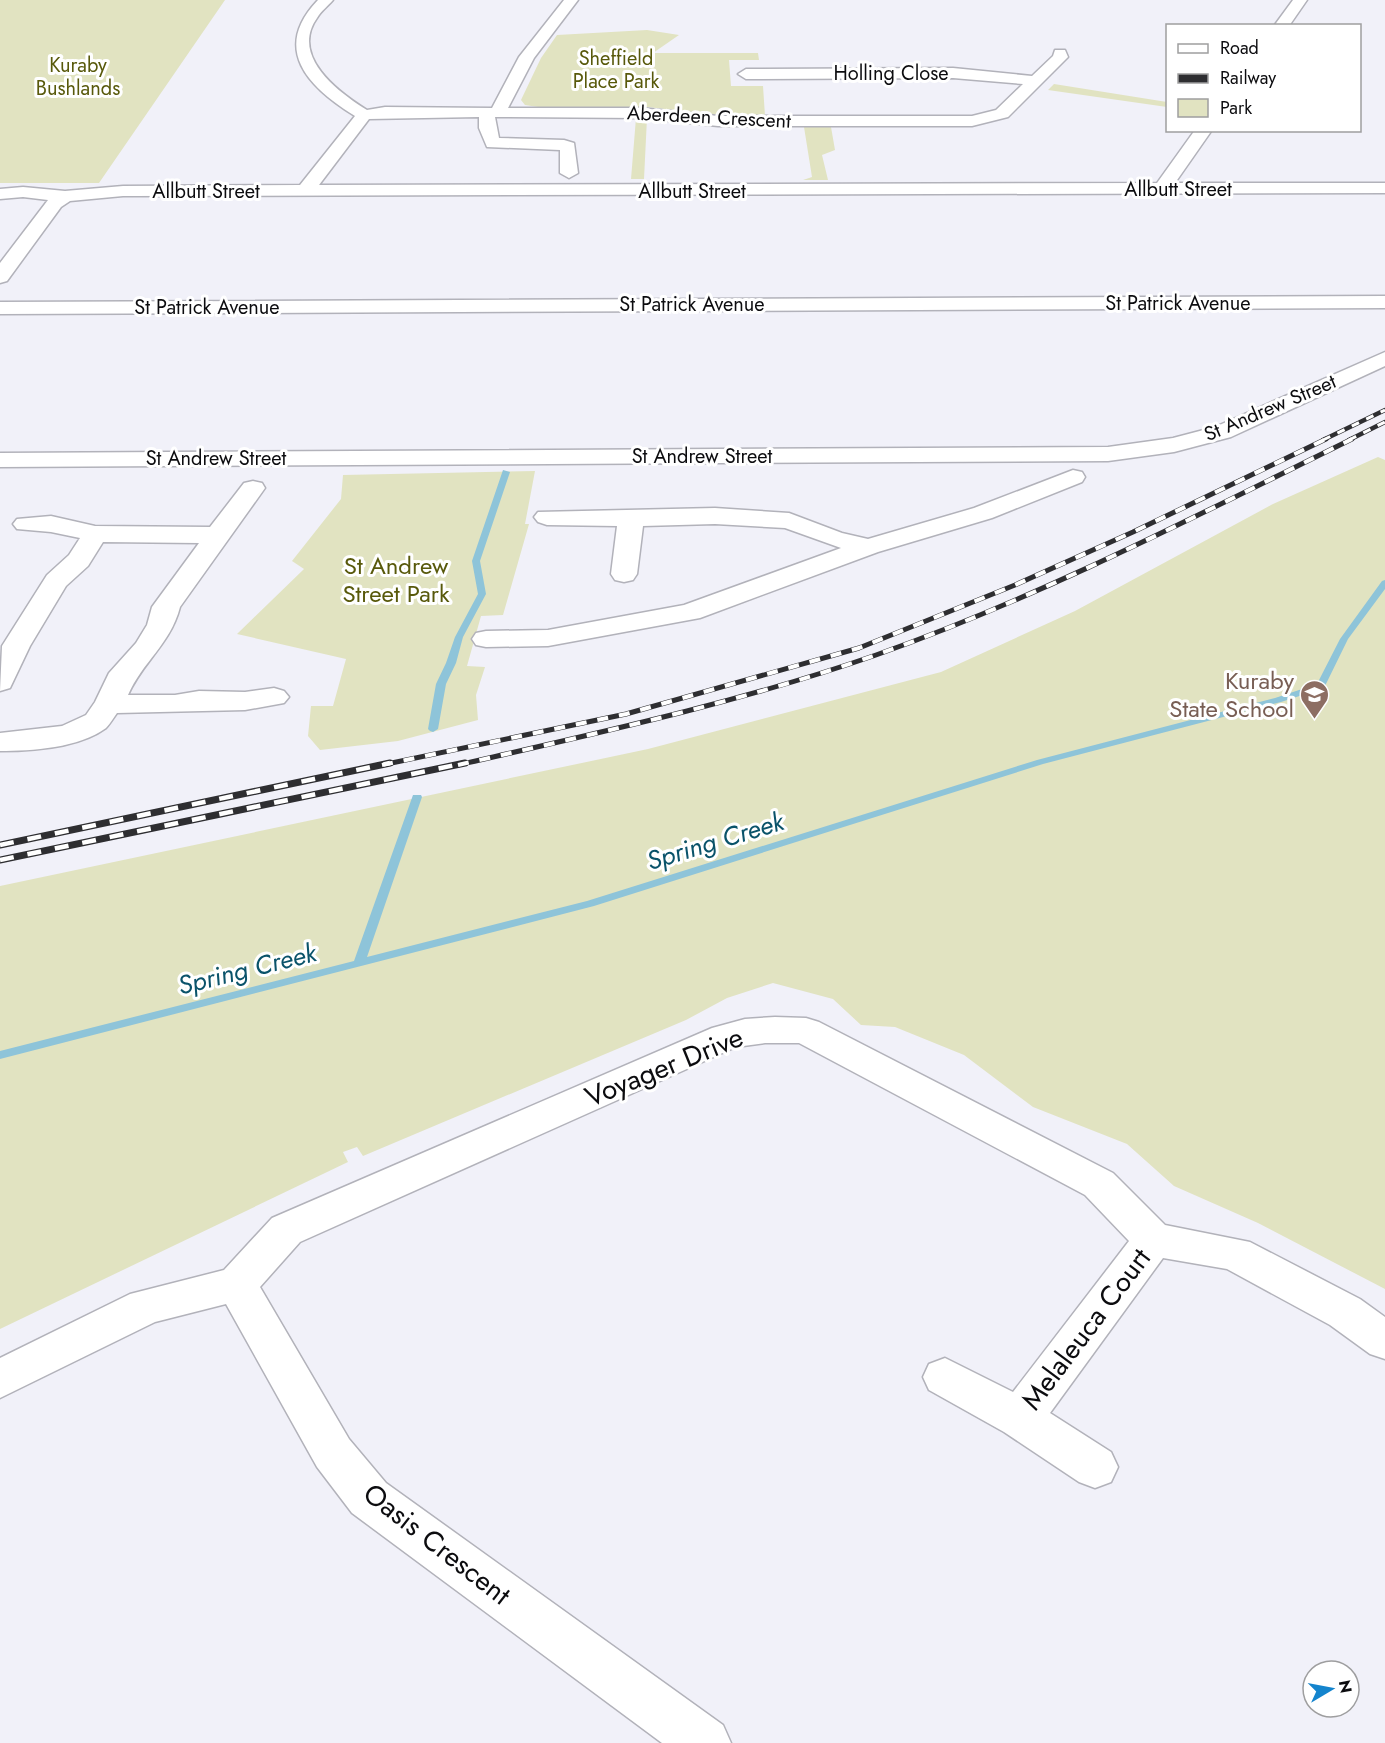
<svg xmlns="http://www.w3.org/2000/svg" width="1385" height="1743" font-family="Jost,sans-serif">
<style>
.green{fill:#e1e3c1}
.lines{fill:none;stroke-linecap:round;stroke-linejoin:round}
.stream{fill:#8ec4d9;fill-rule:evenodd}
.minor-casing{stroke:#b2b2ba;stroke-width:3}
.minor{fill:#fff;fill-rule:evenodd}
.rail-far2-casing{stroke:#2e2e31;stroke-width:4.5}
.rail-far1-casing{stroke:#2e2e31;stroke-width:5}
.rail-casing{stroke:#2e2e31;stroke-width:7}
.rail-far2{stroke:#fff;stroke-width:3;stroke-dasharray:8;stroke-linecap:butt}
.rail-far1{stroke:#fff;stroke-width:4;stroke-dasharray:11;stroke-linecap:butt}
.rail{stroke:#fff;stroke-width:4.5;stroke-dasharray:14;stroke-linecap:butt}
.labels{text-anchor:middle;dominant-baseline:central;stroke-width:6;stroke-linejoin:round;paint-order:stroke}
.far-park-label{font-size:20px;fill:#58590b;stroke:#fff}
.far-street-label{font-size:20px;fill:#0c0c0f;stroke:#fff}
.park-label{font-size:24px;fill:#58590b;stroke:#fff}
.education-label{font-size:24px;fill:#785e54;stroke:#fff;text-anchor:end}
.water-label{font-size:26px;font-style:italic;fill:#0a536a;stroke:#fff}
.near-street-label{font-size:28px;fill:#0c0c0f;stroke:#fff}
</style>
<rect width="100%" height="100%" fill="#f1f1f9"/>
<path class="green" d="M 0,0 L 225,0 L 99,183 L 0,183 Z
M 647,30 L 679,35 L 653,53 L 758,53 L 759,60 L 729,60 L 731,86 L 763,86 L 765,116 L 719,115 L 647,107 L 538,107 L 525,105 L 521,100 L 541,58 L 557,35 Z
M 1054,84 L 1167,102 L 1167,107 L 1048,90 Z
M 636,118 L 647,118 L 644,179 L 631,179 Z
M 804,127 L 831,127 L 835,150 L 822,155 L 828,180 L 803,180 L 812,177 Z
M 1378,457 L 1385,460 L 1385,1289 L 1258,1223 L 1174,1186 L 1127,1144 L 1033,1107 L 964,1055 L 895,1027 L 861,1025 L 833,999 L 773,983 L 727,998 L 686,1020 L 363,1156 L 357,1147 L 343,1152 L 348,1162 L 0,1329 L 0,886 L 648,749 L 941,672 L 1075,611 L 1273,504 Z
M 535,471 L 525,524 L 529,524 L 503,615 L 481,616 L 467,666 L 485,667 L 476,695 L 478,720 L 398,741 L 320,750 L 308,736 L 311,706 L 333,706 L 346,659 L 237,634 L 304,569 L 292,561 L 341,499 L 343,475 Z"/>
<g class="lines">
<path class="stream" d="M 503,470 L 510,472 L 480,561 L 486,594 L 463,637 L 456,663 L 446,684 L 438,729 L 433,732 L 430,731 L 428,729 L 436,684 L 446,663 L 455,637 L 478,594 L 472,561 Z
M 1385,580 L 1385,589 L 1348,639 L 1324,688 L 1281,702 L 1043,764 L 594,906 L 0,1059 L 0,1051 L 354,961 L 413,795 L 421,795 L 422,797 L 367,957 L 587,901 L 1037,760 L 1275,698 L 1317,684 L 1340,639 L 1382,581 Z"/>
<defs>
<path id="minor" d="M 318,0 L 333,0 C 328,6 321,11 317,18 C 290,56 338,92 367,110 L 385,107 L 492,108 L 519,57 L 564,0 L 578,0 L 534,58 L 508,108 L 640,108 L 718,116 L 972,116 L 996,110 L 1023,84 L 953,78 L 746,79 L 738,74 L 746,69 L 953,68 L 1032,76 L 1053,56 L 1055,50 L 1065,50 L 1068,57 L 1008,117 L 972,126 L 718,126 L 640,118 L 495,117 L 499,138 L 564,140 L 574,143 L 578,173 L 569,178 L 560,173 L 560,150 L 487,147 L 479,128 L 479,117 L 369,119 L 319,185 L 1157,183 L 1195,130 L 1212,130 L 1175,183 L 1385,183 L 1385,193 L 123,196 L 70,201 L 61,207 L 7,281 L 0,283 L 0,263 L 48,200 L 23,197 L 0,199 L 0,189 L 23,187 L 65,191 L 123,186 L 300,185 L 355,116 C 308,87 271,49 318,0 Z
M 1293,0 L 1307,0 L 1289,26 L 1274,26 Z
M 1385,296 L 1385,308 L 0,314 L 0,302 Z
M 1385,352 L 1385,366 L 1231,437 L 1174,452 L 1108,461 L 0,467 L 0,453 L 1108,447 L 1173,438 L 1215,427 Z
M 1073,470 L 1082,472 L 1085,477 L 1082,482 L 992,518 L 878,552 L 700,618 L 548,646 L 486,647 L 476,645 L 472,639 L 476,633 L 486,631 L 548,630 L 684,605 L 841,548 L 785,528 L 715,524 L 643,526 L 637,574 L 633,580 L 624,582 L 615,580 L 611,574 L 617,526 L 547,525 L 538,522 L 534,517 L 538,512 L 715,508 L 789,513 L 842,533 L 868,539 L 974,508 Z
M 253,481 L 262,483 L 265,488 L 180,607 C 170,645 142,662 128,695 L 175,695 L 199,691 L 245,692 L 274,688 L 284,691 L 289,697 L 284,703 L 245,710 L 117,713 C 114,717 110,724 106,728 C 79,748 32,751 0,751 L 0,733 L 62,726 L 86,715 L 95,702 L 109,673 L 136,643 L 147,625 L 152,607 L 199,543 L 103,542 L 88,566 L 66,586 L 30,646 L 10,688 L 0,691 L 2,646 L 47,575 L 69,555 L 80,538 L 51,532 L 17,529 L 13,524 L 17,519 L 51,516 L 95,526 L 210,527 L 244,483 Z
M 775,1017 L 806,1018 L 819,1022 L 1113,1173 L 1165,1225 L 1250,1242 L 1360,1299 L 1385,1317 L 1385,1359 L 1370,1354 L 1330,1325 L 1227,1269 L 1163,1258 L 1050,1413 L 1111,1452 L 1118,1467 L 1111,1482 L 1095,1488 L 1079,1482 L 1004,1432 L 929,1390 L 923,1377 L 929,1364 L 945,1358 L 1013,1392 L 1129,1241 L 1085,1195 L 799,1043 L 765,1043 L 736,1047 L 300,1242 L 260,1287 L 349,1439 L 386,1483 L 723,1725 L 731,1743 L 662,1743 L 352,1513 L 317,1467 L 226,1304 L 155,1322 L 0,1398 L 0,1358 L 130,1294 L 224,1270 L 272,1218 L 712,1028 L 745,1019 Z"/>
</defs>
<use href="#minor" class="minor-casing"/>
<use href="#minor" class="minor"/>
<defs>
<path id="rail-far2" d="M 1323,440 L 1385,410
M 1349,440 L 1385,422"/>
<path id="rail-far1" d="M 382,765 L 626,714 L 859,648 L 1015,585 L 1133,532 L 1326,439
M 458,765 C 598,733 741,702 876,655 C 1040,597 1196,516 1352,439"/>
<path id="rail" d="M 0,845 L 390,763
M 0,860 L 465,763"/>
</defs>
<use href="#rail-far2" class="rail-far2-casing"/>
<use href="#rail-far1" class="rail-far1-casing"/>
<use href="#rail" class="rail-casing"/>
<use href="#rail-far2" class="rail-far2"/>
<use href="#rail-far1" class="rail-far1"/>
<use href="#rail" class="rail"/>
</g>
<defs>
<symbol id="school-pin" viewBox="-11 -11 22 30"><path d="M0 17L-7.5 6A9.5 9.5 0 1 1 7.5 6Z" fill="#8d6e63" stroke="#fff"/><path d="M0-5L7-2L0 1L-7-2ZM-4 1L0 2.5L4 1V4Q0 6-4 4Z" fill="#fff"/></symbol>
</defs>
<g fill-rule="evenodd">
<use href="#school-pin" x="1298" y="678" width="33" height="45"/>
</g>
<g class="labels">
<g class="far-park-label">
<text x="616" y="58">Sheffield<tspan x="616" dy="23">Place Park</tspan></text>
<text x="78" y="65">Kuraby<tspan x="78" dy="23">Bushlands</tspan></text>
</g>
<g class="far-street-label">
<text x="891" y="73">Holling Close</text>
<text transform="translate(709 117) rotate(3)">Aberdeen Crescent</text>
<text x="1178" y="189">Allbutt Street</text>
<text x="206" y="191">Allbutt Street</text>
<text x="692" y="191">Allbutt Street</text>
<text x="1178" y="303">St Patrick Avenue</text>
<text x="692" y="304">St Patrick Avenue</text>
<text x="207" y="307">St Patrick Avenue</text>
<text transform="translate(1270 408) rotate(-23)">St Andrew Street</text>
<text x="702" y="456">St Andrew Street</text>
<text x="216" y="458">St Andrew Street</text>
</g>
<g class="park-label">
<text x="396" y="565">St Andrew<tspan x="396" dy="28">Street Park</tspan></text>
</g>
<g class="education-label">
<text x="1294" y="680">Kuraby<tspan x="1294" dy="28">State School</tspan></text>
</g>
<g class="water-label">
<text transform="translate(715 841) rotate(-17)">Spring Creek</text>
<text transform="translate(247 969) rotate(-14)">Spring Creek</text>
</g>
<g class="near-street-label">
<text transform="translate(664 1067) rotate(-22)">Voyager Drive</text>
<text transform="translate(1086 1329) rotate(-53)">Melaleuca Court</text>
<text transform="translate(437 1544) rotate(38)">Oasis Crescent</text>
</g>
</g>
<rect x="1166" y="24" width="195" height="108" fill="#ffffff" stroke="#9e9e9f" stroke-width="1.5"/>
<rect x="1178" y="44" width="30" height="9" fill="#ffffff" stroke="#9e9e9f" stroke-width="1.5"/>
<text x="1220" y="54" font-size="18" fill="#0c0c0f">Road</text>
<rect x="1178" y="74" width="30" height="9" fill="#2e2e31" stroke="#9e9e9f" stroke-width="1.5"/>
<text x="1220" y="84" font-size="18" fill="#0c0c0f">Railway</text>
<rect x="1178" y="99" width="30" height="18" fill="#e1e3c1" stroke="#9e9e9f" stroke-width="1.5"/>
<text x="1220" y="114" font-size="18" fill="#0c0c0f">Park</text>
<g transform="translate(1331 1689) rotate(80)"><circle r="28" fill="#ffffff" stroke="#9e9e9f" stroke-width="1.5"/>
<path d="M0-4.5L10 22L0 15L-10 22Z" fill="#1484cd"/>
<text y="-9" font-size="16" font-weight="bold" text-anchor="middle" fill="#0c0c0f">N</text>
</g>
</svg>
